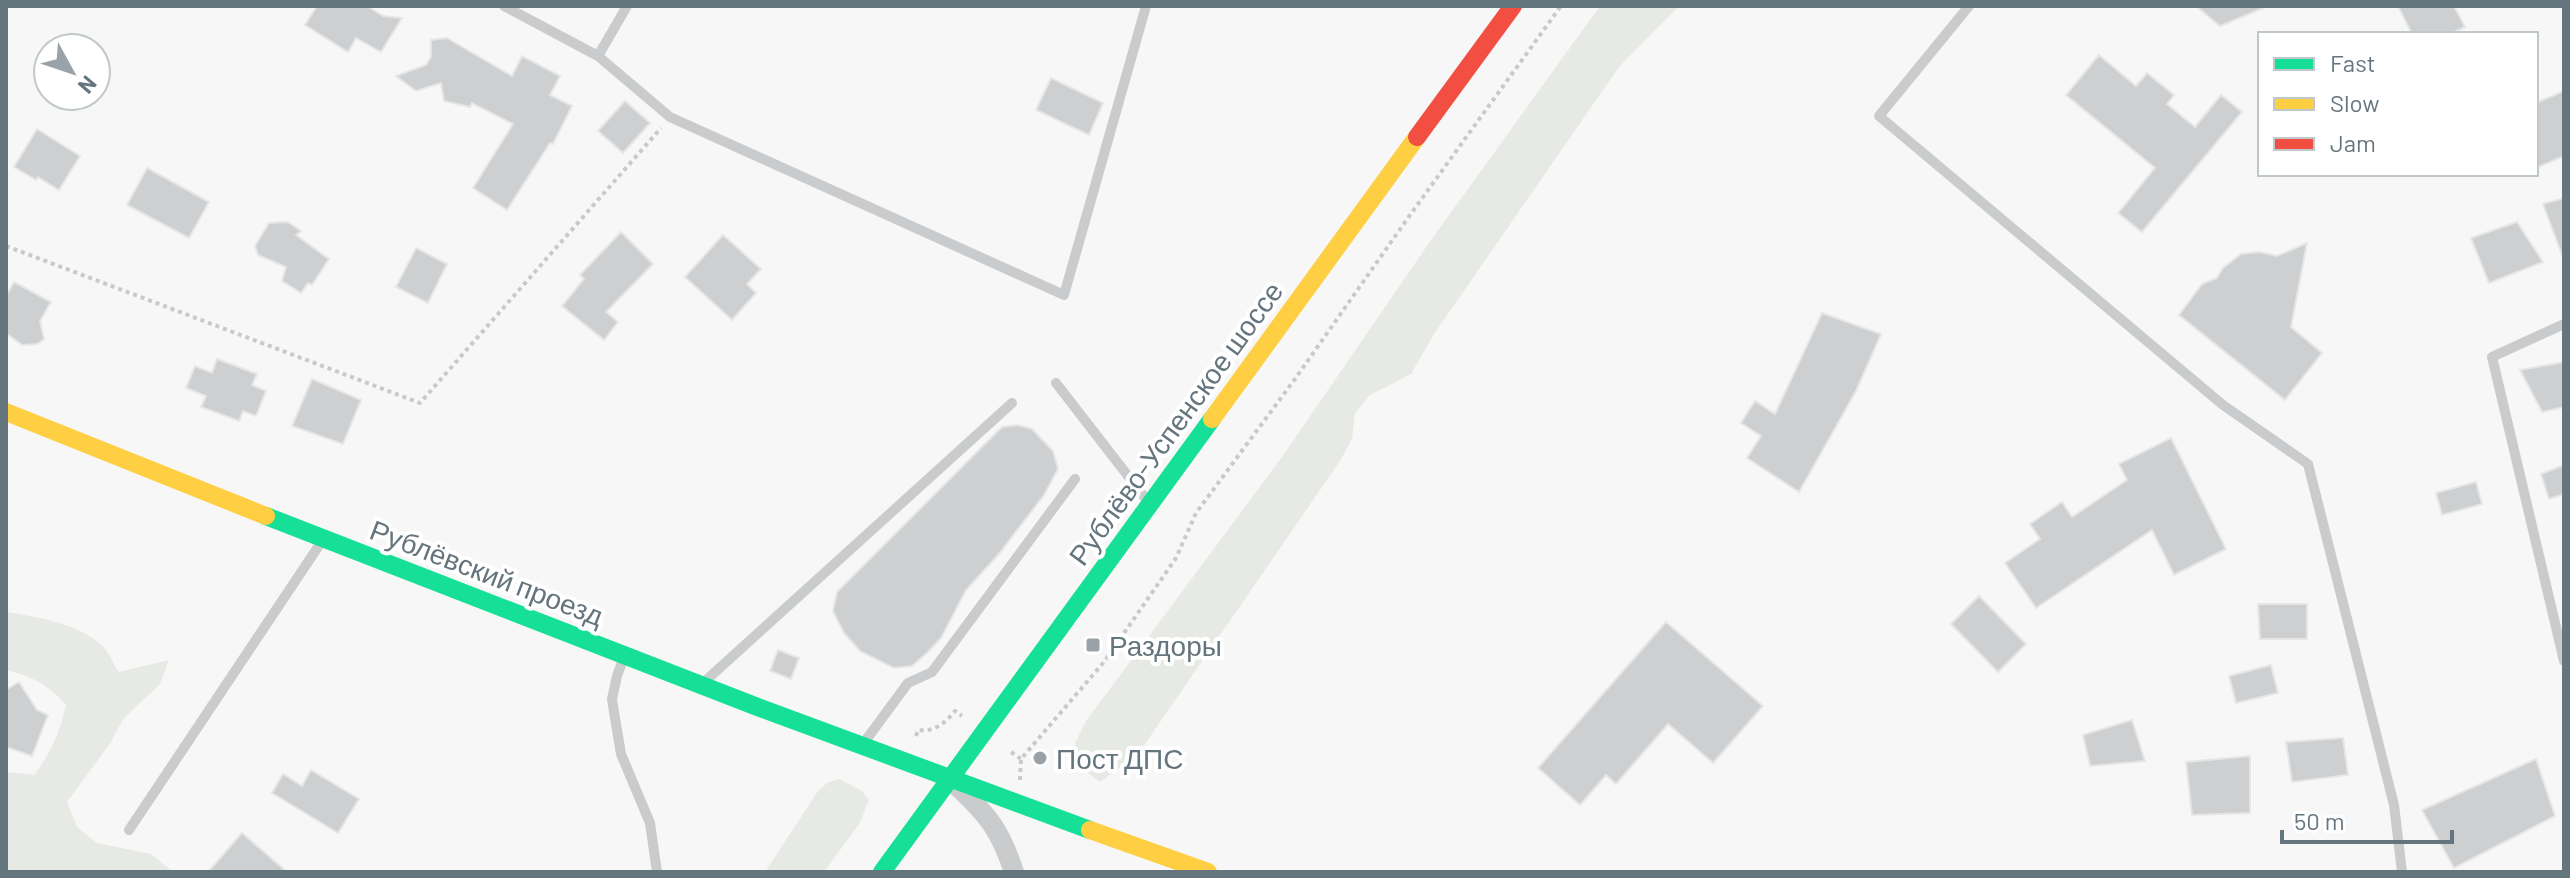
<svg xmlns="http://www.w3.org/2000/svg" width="2570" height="878" font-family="Barlow,sans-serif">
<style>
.green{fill:#e6e9e4}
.building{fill:#cdcfd0;stroke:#e6e6e6;stroke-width:2}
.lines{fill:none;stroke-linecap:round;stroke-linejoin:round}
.path{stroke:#c7c9ca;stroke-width:4;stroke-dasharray:4 4;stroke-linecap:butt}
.lane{stroke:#cacbcc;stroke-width:10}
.street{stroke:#cacbcc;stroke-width:20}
.fast{stroke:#16e098;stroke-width:18}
.slow{stroke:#ffcf43;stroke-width:18}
.jam{stroke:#f24e42;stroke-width:18}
.poi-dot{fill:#98a2a8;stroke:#fff;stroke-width:3}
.labels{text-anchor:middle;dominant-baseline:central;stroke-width:8;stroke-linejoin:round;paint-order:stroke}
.street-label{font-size:28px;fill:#65757e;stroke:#fff}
.poi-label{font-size:28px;fill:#65757e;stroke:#fff;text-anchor:start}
</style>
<rect width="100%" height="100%" fill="#f7f7f7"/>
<path class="green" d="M 1600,6 L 1679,6 L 1619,67 L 1434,334 L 1411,374 L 1370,395 L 1355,413 L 1352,439 L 1340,461 L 1138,754 L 1100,782 L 1079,766 L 1075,743 L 1086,721 L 1282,457 L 1429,243 Z
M 6,612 C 38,617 84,624 106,650 C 111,656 114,666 119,672 L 169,660 L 160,684 L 123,719 L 111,742 L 67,802 L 77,827 L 97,843 L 151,854 L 173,872 L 6,872 L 6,772 L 34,775 C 51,753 60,732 66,705 C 49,685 32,676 6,670 Z
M 839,779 L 862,791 L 869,800 L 859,824 L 824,872 L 765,872 L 818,791 L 827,783 Z"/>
<path class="building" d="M 317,6 L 367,6 L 383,16 L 402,18 L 381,52 L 356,38 L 348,52 L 305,25 Z
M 2196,6 L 2268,6 L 2220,26 Z
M 2398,6 L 2454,6 L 2465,27 L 2450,34 L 2412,34 Z
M 447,38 L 512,76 L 522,56 L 560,76 L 550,95 L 572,106 L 553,144 L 550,143 L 507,210 L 473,188 L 513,124 L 472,103 L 470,107 L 444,101 L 441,83 L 416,91 L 396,76 L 426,65 L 431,57 L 431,40 Z
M 2099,55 L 2136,86 L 2147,73 L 2174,95 L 2167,104 L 2195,127 L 2221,95 L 2242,112 L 2142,232 L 2118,213 L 2155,168 L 2066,95 Z
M 1051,78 L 1103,103 L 1089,135 L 1036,110 Z
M 2564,91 L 2564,156 L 2536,168 L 2536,103 Z
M 625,101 L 650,123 L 623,153 L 598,131 Z
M 37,129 L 80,156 L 59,190 L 38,177 L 36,180 L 14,167 Z
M 147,168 L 209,202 L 189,238 L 127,205 Z
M 2564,198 L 2564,254 L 2562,255 L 2543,204 Z
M 288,222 L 301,231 L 296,235 L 329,259 L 312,285 L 308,283 L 301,293 L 282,281 L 286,267 L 258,255 L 255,246 L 269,223 Z
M 2517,222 L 2543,262 L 2489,283 L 2471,238 Z
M 621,232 L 653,264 L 606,312 L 618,322 L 604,340 L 562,306 L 584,279 L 580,275 Z
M 723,235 L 761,269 L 747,284 L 756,293 L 732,320 L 685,277 Z
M 2307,243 L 2291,327 L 2322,353 L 2285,400 L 2179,315 L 2202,284 L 2217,278 L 2223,268 L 2241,254 L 2259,252 L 2277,256 Z
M 416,248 L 447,264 L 428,303 L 396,287 Z
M 14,282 L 51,302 L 40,321 L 44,339 L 37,344 L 22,345 L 6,333 L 6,296 Z
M 1822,313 L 1881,334 L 1856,391 L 1799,492 L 1747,458 L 1761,436 L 1741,423 L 1755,401 L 1775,414 Z
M 217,359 L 257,374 L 252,385 L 266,391 L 256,416 L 243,411 L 239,421 L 201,407 L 206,396 L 186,388 L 195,366 L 212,373 Z
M 2564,362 L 2564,407 L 2542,412 L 2520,370 Z
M 312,379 L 361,400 L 343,444 L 292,426 Z
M 1017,425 L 1032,429 L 1053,451 L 1058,469 L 1044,495 L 998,555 L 966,590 L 941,638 L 928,652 L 912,666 L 894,668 L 860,651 L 844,633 L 833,611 L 837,592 L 1002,427 Z
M 2171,438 L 2226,549 L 2174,575 L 2152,530 L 2036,608 L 2005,563 L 2040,539 L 2030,524 L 2062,502 L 2072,517 L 2127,480 L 2119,464 Z
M 2564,465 L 2564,494 L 2549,499 L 2541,474 Z
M 2476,482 L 2482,504 L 2442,515 L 2436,493 Z
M 1979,596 L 2026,644 L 1998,672 L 1951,624 Z
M 2258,604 L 2307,604 L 2307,639 L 2260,639 Z
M 1666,622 L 1763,706 L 1713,763 L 1668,724 L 1616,784 L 1606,775 L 1580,805 L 1538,768 Z
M 778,650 L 799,658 L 791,679 L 770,671 Z
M 2271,665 L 2278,693 L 2236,703 L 2229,676 Z
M 19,682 L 37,710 L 48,715 L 32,756 L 6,747 L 6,690 Z
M 2132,720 L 2145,761 L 2090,766 L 2083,735 Z
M 2343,738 L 2348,775 L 2292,782 L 2286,742 Z
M 2250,756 L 2250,813 L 2192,815 L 2186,762 Z
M 2536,759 L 2555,816 L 2454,868 L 2422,810 Z
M 311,770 L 359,799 L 338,833 L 272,793 L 283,774 L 302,786 Z
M 242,833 L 287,872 L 208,872 Z"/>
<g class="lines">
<path class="path" d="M 6,246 L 420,403 L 661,128
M 916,736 L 918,730 C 935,732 945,723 955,711 L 962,716
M 1011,752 L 1021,759
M 1020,780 L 1021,759 L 1104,662 L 1176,558 L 1196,513 L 1295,379 L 1410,215 L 1561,6"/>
<path class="lane" d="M 504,6 L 598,56 L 670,117 L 1064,295 L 1146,6
M 1969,6 L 1879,116 L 2223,405 L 2308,464 L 2394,805 L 2402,872
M 598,56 L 627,6
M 2564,324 L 2492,357 L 2564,661
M 1056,383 L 1149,503
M 624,657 L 617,676 L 612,699 L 614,712 L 621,754 L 650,823 L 657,872
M 702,684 L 1012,403
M 863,744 L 908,683 L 932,672 L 1075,479
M 129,830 L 322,541"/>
<path class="street" d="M 958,787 C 989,816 1001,832 1014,872"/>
<path class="fast" d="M 266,516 L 755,706 L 1090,830
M 882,872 L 1212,419"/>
<path class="slow" d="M 6,412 L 266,516
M 1212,419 L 1417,137
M 1090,830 L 1208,872"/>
<path class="jam" d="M 1417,137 L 1513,6"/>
</g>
<g class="poi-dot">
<rect x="1085" y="637" width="16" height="16" rx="4"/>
<circle cx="1040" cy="758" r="8"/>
</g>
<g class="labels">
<g class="street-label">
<text transform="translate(1175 423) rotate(-54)">Рублёво-Успенское шоссе</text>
<text transform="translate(487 572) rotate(21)">Рублёвский проезд</text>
</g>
<g class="poi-label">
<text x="1109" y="645">Раздоры</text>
<text x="1056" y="758">Пост ДПС</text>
</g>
</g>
<rect width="2570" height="878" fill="none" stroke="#65757e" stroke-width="16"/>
<rect x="2258" y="32" width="280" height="144" fill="#ffffff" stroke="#c1c8cb" stroke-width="2"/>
<rect x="2274" y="58" width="40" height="12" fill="#16e098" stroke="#c1c8cb" stroke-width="2"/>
<text x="2330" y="72" font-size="24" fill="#65757e">Fast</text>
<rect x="2274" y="98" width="40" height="12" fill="#ffcf43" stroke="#c1c8cb" stroke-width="2"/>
<text x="2330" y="112" font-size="24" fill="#65757e">Slow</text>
<rect x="2274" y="138" width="40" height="12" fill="#f24e42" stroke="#c1c8cb" stroke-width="2"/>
<text x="2330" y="152" font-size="24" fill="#65757e">Jam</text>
<g transform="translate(72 72) rotate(130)"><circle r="38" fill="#ffffff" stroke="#c1c8cb" stroke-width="2"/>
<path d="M0-6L14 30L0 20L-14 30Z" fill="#98a2a8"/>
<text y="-12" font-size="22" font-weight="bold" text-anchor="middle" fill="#65757e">N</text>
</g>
<path d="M2282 830v12h170v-12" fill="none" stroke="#65757e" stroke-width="4"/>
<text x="2294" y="830" font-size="24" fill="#65757e" stroke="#ffffff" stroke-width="6" paint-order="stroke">50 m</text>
</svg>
